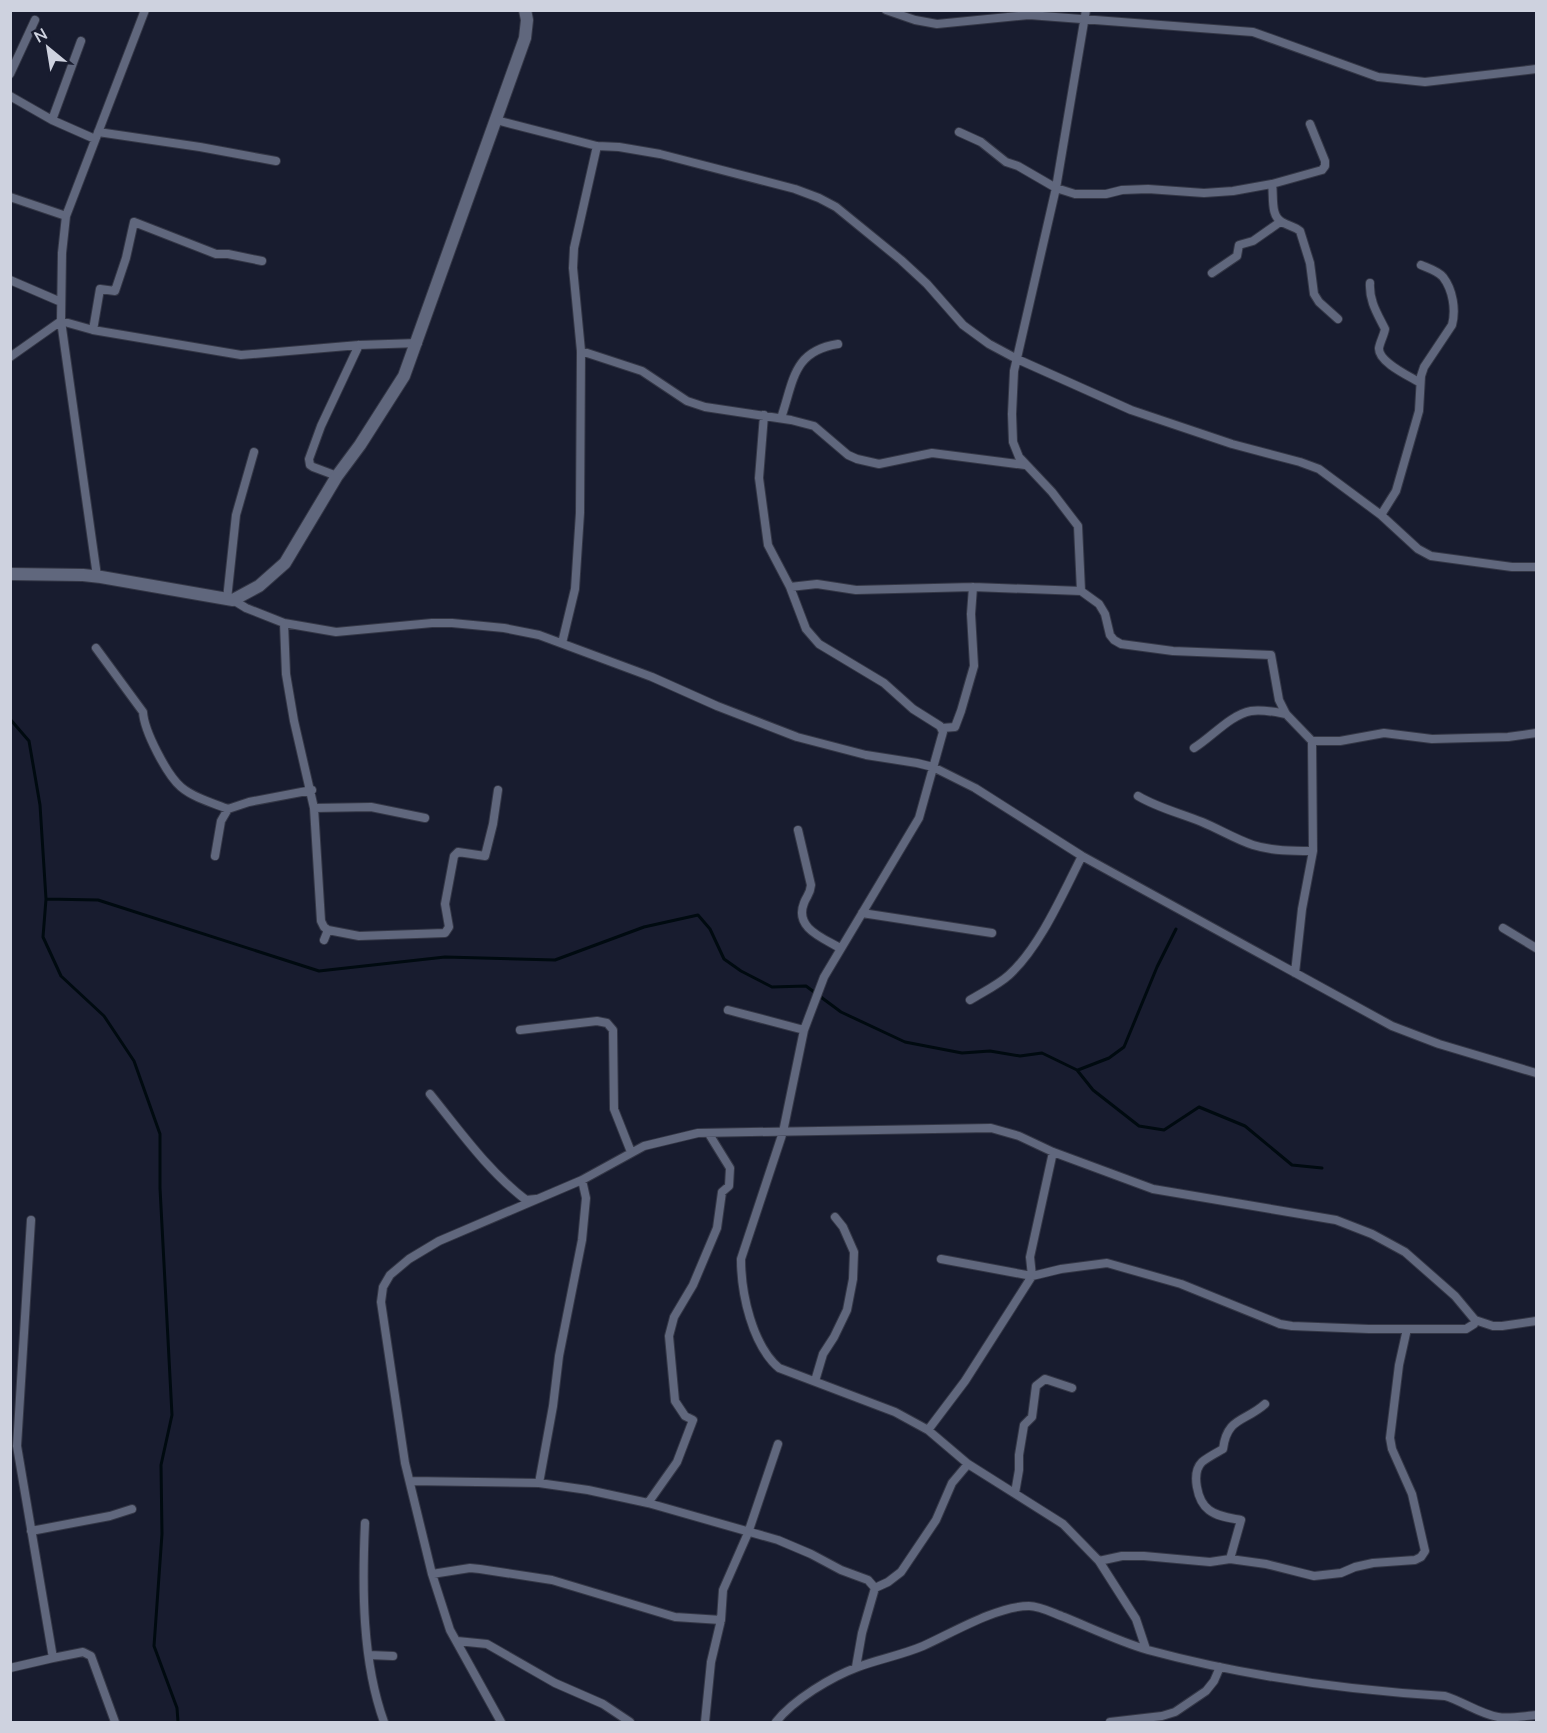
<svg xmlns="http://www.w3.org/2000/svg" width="1547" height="1733" font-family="'Nunito Sans',sans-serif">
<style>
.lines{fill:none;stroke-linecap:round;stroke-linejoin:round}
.stream{stroke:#000a10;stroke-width:3}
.street-casing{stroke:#343746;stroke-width:10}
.secondary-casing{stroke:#343746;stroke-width:14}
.street{stroke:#60677d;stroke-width:8}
.secondary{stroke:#60677d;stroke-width:12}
</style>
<rect width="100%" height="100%" fill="#181c2f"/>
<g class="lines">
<path class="stream" d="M 10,719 L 29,741 L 40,805 L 46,899 L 43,937 L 61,976 L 104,1016 L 134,1061 L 160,1134 L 160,1188 L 172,1415 L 161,1465 L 162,1534 L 154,1646 L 177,1708 L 178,1722
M 46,899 L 98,900 L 319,971 L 445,957 L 555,960 L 644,927 L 698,915 L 710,929 L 724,959 L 741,971 L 772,987 L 806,986 L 841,1012 L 905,1042 L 962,1053 L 990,1051 L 1020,1056 L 1042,1053 L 1077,1070 L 1093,1090 L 1139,1126 L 1164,1130 L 1199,1107 L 1245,1126 L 1292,1165 L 1322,1168
M 1078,1070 L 1109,1058 L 1124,1047 L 1157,967 L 1176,929"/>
<defs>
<path id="street" d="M 886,10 L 915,20 L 937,24 L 1029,15 L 1253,32 L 1378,77 L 1425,82 L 1536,69
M 10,74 L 35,20
M 10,96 L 52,120 L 95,139
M 52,120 L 81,41
M 496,120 L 597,146 L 619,147 L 660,154 L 795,189 L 819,198 L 836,207 L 901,260 L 927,284 L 963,325 L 989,344 L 1017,359 L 1131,410 L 1232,444 L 1300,462 L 1319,469 L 1381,515 L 1418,549 L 1431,556 L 1512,567 L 1536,567
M 98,132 L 200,147 L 276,161
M 959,132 L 981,142 L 1006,162 L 1018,166 L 1056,188 L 1075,194 L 1106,194 L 1122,190 L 1148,189 L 1204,193 L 1233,191 L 1272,184 L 1322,170 L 1325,166 L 1325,161 L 1310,124
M 1272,184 C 1274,196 1270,216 1282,222 C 1288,226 1294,226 1300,231 L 1310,263 L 1314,294 L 1319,302 L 1338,319
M 10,197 L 66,216
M 1212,273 L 1237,256 L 1239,245 L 1253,241 L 1280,222
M 10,280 L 61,302
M 1370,283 C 1369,301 1377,313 1385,329 C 1384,335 1380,342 1379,348 C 1378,362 1409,376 1419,382
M 93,330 L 100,289 L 115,291 L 126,258 L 134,222 L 216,254 L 228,254 L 262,261
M 581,351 L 642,371 L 687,401 L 705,407 L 791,420 L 814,426 L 848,455 L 857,459 L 879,464 L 932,453 L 1025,465
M 10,357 L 61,321 L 93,330 L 241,355 L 359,345 L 418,343
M 764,415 L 759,478 L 768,545 L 790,587 L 806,629 L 819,644 L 884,683 L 913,709 L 940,726 L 943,732 L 919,818 L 824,977 L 804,1030 L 783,1132 L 741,1259 C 741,1293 752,1345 779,1368 L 895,1412 L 928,1430 L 968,1464 L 1063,1524 L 1099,1561 L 1136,1619 L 1146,1649
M 781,418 C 794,380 793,351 838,344
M 337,476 L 313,467 L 310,465 L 309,459 L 321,426 L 359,345
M 1381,515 L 1396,491 L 1419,411 L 1421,376 L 1424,367 L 1452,325 C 1456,310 1453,290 1443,277 C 1438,271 1428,268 1421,265
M 97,576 L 61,321 L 62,253 L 66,216 L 145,10
M 790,587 L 817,584 L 856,590 L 973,587 L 1081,591 L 1099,604 L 1105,614 L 1110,635 L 1114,640 L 1121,644 L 1173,651 L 1271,655 L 1279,700 L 1286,714 L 1312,741 L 1340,741 L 1384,733 L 1432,739 L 1508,737 L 1536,733
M 1081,591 L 1078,526 L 1052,492 L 1019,457 L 1013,442 L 1012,414 L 1014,371 L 1056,188 L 1086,10
M 227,599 L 236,515 L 254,452
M 233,600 L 246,608 L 284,623 L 336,632 L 432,623 L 452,623 L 504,628 L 539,635 L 652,677 L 717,706 L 797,737 L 866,755 L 917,763 L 933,767 L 975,788 L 1082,856 L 1392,1026 L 1439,1044 L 1536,1073
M 284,623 L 286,674 L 294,721 L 314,808 L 321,921 L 324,927 L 328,930 L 324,940
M 562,643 L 575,589 L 580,513 L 581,351 L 573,268 L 574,248 L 597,146
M 96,648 L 143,712 C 144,731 167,775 181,787 C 194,798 213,803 228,809 L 249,802 L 312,790
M 942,728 L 955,727 L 961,711 L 974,666 L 971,614 L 973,587
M 1194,748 C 1212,737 1230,715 1251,711 C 1262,709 1275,712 1286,714
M 1138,796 C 1158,808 1180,813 1202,822 C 1219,829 1235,839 1253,845 C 1272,851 1293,851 1313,851
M 314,808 L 371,807 L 425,818
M 798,830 L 811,885 C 810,895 807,895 804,903 C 794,928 823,938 840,948
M 215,856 L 221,821 L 228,809
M 862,913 L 992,933
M 1503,928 L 1536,948
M 328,930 L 359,936 L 445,933 L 449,927 L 445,904 L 454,856 L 458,852 L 485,856 L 493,824 L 498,790
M 1295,973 L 1302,909 L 1313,851 L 1312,741
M 970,1000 C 983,992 998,985 1009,975 C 1040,947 1063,893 1082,856
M 728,1010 L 804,1030
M 520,1030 L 597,1021 L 607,1023 L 613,1030 L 614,1109 L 631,1152
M 430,1094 C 460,1131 488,1171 526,1200 L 536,1199
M 941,1259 L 1032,1276 L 1061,1269 L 1107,1263 L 1181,1284 L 1280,1324 L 1292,1326 L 1369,1329 L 1466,1329 L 1474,1324 L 1475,1320
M 815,1381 L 823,1354 L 834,1337 L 847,1310 L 853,1279 L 854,1252 L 843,1227 L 835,1217
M 928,1430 L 965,1381 L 1032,1276 L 1030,1257 L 1053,1152
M 410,1481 L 539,1483 L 588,1490 L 648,1503 L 778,1540 L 811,1554 L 841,1570 L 868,1580 L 875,1588 L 862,1633 L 856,1667
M 539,1483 L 553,1406 L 559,1356 L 582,1240 L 586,1198 L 582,1180
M 1015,1493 L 1019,1470 L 1019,1455 L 1024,1425 L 1032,1417 L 1036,1386 L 1045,1379 L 1072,1388
M 648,1503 L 677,1462 L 693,1420 L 685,1416 L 675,1401 L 669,1336 L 674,1317 L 693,1285 L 717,1228 L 722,1192 L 729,1186 L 730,1168 L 709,1134
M 365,1523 C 362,1588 362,1661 384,1722
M 31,1531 L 110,1516 L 132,1509
M 1230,1559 L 1241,1520 C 1231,1518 1218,1517 1209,1510 C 1197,1501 1191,1473 1202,1462 C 1208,1457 1216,1453 1223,1449 C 1227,1417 1245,1422 1265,1404
M 1099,1561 L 1122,1556 L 1144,1556 L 1210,1562 L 1230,1559 L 1266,1564 L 1314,1576 L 1341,1573 L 1355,1567 L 1373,1563 L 1415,1560 L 1421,1557 L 1425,1551 L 1412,1494 L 1392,1449 L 1390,1438 L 1399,1365 L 1407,1329
M 432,1574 L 470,1568 L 480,1569 L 552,1580 L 675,1617 L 721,1620
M 875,1588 L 888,1582 L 901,1572 L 936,1520 L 952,1483 L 968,1464
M 457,1641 L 487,1644 L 555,1683 L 603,1704 L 630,1722
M 369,1655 L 393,1656
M 53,1658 L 83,1652 L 91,1656 L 115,1722
M 10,1668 L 53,1658 L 17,1446 L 31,1220
M 501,1722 L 450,1630 L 432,1574 L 405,1463 L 381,1302 L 383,1287 L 390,1275 L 409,1259 L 439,1241 L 582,1180 L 644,1146 L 698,1133 L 991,1128 L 1019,1136 L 1053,1152 L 1153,1189 L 1336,1220 L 1372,1234 L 1405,1252 L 1455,1296 L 1475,1320 L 1493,1326 L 1502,1326 L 1536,1321
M 705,1722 L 711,1662 L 721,1620 L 723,1590 L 748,1533 L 778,1444
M 776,1722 C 793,1700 831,1677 858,1667 C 879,1659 902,1655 923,1646 C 952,1633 997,1606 1029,1606 C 1040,1606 1053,1613 1064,1617 C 1091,1628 1120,1642 1148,1650 C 1244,1676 1346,1690 1445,1696 C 1462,1701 1480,1714 1498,1717 C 1510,1719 1524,1716 1536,1715
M 1110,1722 L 1162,1716 L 1175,1712 L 1206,1691 L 1214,1681 L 1220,1667"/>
<path id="secondary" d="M 10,574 L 83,575 L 101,577 L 233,600 L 259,586 L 285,563 L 337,476 L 360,445 L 404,376 L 525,38 L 527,20 L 525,10"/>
</defs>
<use href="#street" class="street-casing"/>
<use href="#secondary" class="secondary-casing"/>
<use href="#street" class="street"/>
<use href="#secondary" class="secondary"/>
</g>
<rect width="1547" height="1733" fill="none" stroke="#ced2df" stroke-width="24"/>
<g transform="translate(48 48) rotate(330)" stroke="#181c2f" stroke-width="4.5" paint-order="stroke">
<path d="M0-4.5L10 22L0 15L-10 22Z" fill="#ced2df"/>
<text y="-9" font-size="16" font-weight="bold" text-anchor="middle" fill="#ced2df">N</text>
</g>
</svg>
